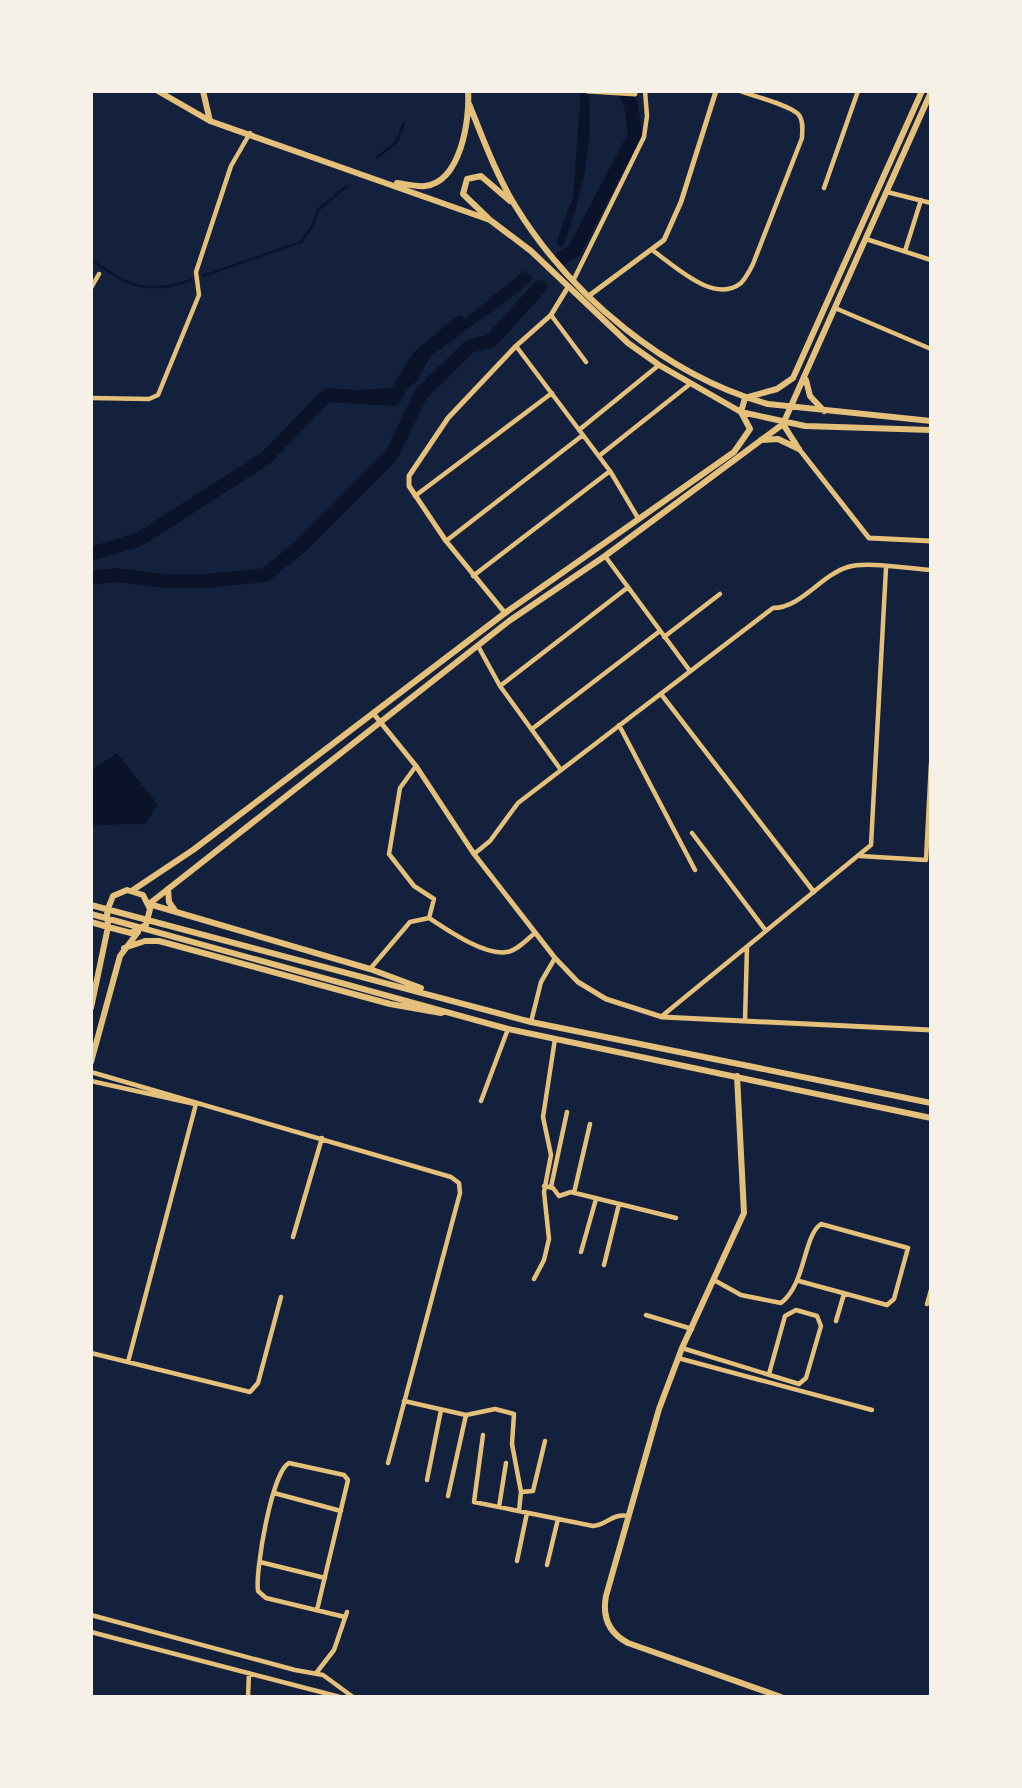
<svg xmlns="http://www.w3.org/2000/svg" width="1022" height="1788" font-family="'Fira Sans Condensed',sans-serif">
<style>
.water{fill:#0b132b}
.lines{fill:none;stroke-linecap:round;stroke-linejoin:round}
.stream{stroke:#0b132b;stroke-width:2.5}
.river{stroke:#0b132b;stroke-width:14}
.minor{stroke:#e5c07b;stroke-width:4.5}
.tertiary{stroke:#e5c07b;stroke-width:5}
.secondary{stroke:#e5c07b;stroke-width:5}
.primary{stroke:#e5c07b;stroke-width:6}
</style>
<rect width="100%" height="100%" fill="#14213d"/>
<path class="water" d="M 581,91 L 588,91 C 595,143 581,201 562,249 L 556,243 L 573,197 Z
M 624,91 L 629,91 L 636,108 L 640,133 L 583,241 L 574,251 L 635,135 L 631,104 Z
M 525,270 L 533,278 L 521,290 L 431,356 L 416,382 L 393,399 L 340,396 L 367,389 L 400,388 L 419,357 Z
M 117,753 L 158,805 L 145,824 L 91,825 L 91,770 Z"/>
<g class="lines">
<path class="stream" d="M 377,158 L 396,142 L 404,123
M 91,259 C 126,285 146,296 191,280
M 203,276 L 301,242 L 313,225 L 318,210 L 347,186"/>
<path class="river" d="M 562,258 L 574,251 L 635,135 L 631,104 L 624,91
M 91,554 L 140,539 L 266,458 L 327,395 L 393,399 L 419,357 L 459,323
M 91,578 L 116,575 L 165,581 L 206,581 L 265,575 L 301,546 L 391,456 L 421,394 L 470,346 L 491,341 L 540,287"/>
<path class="minor" d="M 824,188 L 858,91
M 887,192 L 931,203
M 866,239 L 931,260
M 652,250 C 674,265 714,305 741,283 C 746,278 750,270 753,264 L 802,138 C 802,131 804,122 799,115 C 791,105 753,96 740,91
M 905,251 L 921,200
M 574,279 L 644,137 L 647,116 L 645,91
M 91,288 L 99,274
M 835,308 L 931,349
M 551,315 L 586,362
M 516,346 L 610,471 L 638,518
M 91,398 L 149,399 L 158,395 L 199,295 L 196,272 L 231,166 L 250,133
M 579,430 L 659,365
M 599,456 L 690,384
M 415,496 L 552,393
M 446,541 L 583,435
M 605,556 L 690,671
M 473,576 L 610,471
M 664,637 L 720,594
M 478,646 L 500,686 L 561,770
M 500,686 L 627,588
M 661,694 L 814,892
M 619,725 L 695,870
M 532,729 L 660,631
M 692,833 L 766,931
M 474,854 L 490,841 L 518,803 L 773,608 C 801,608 821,575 848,567 C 868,561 909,569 931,570
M 860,856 L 926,860 L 931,763
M 429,918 C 447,930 485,956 507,952 C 517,951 527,939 535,933
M 370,969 L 410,922 L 429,918 L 434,899 L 414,886 L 389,854 L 400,788 L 416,766
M 662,1016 L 871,845 L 886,568
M 745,1021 L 747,947
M 531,1022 L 541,982 L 555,958
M 91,1072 L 451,1177 L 459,1183 L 460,1193 L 388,1463
M 91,1081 L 195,1104
M 481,1101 L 508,1029
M 544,1186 L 553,1188 L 559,1196 L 571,1192 L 676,1218
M 551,1187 L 567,1112
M 574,1193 L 590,1124
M 293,1237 L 322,1138
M 581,1252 L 596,1199
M 604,1265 L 619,1204
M 534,1279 L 544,1260 L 549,1239 L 544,1192 L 551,1155 L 543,1117 L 555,1039
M 714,1280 L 741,1295 L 781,1303 C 806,1284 803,1236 821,1224 L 908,1248 L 894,1299 L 887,1305 L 799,1281
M 927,1304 L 931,1290
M 646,1315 L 692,1329
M 836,1321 L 844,1294
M 682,1348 L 799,1384 L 806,1378 L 821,1326 L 817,1316 L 796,1310 L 785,1316 L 769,1374
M 91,1353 L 250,1392 L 258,1383 L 281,1297
M 678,1358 L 872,1410
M 128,1362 L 196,1104
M 404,1401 L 466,1415 L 495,1409 L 514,1414 L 512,1444 L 521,1492 L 519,1511
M 483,1435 L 474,1502 L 593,1526 C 607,1525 612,1513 628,1516
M 427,1480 L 441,1410
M 521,1492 L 533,1491 L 545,1441
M 274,1493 L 341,1511
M 448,1496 L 466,1415
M 499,1507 L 506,1463
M 517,1561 L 527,1513
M 260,1562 L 325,1578
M 547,1565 L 558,1519
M 317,1610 L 348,1480 L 344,1475 L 289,1463 C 272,1471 255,1571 258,1591 L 266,1598 L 345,1617
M 91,1615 L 295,1670 L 323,1675 L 353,1697
M 91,1632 L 340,1697
M 317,1672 L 334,1650 L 347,1612
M 248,1697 L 249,1673
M 930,1697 L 931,1695"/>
<path class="tertiary" d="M 587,91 L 635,94
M 590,295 L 664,240 L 681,202 L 716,91
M 505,613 L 446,541 L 409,486 L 409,476 L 448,418 L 516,346 L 551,315 L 568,287"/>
<path class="secondary" d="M 799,449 L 869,538 L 931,541
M 373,713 L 416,766 L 474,854 L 555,958 L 578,982 L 606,999 L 662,1017 L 931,1030"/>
<path class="primary" d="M 158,91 L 210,121 L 490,220 L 531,251 L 628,343 L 659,365 L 741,412 L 805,426 L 931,430
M 203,91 L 210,121
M 469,104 C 483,138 496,175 516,207 C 571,296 667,376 768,404 L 931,421
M 397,183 C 406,184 416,187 425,186 C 461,182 470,119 468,91
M 488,218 L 463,194 L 467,179 L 481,176 L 510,201
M 806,380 L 810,396 L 824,411
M 783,424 L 797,446
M 761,440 L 778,439 L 799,449
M 168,889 L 169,902 L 176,912
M 127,890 L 143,895 L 150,909 L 146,925 L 131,933 L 108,927 L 107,911 L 113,896 Z
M 133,890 L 193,850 L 505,613 L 734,452 L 750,429 L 741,412 L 745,398 L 777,389 L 793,378 L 922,91
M 149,904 L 509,621 L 605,556 L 783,424 L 931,92
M 149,904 L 370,969 L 421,988
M 91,905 L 531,1022 L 931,1103
M 91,914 L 508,1029 L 931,1118
M 91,922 L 108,927 L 91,1008
M 124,948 L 145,941 L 159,941 L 390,1004 L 441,1013
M 91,1062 L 120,956 L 138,932
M 737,1076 L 744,1213 L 682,1348 L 659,1409 L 606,1596 C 602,1617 609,1633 628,1643 L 781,1697"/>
</g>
<rect width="1022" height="1788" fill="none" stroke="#f6f1e7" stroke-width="186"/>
</svg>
